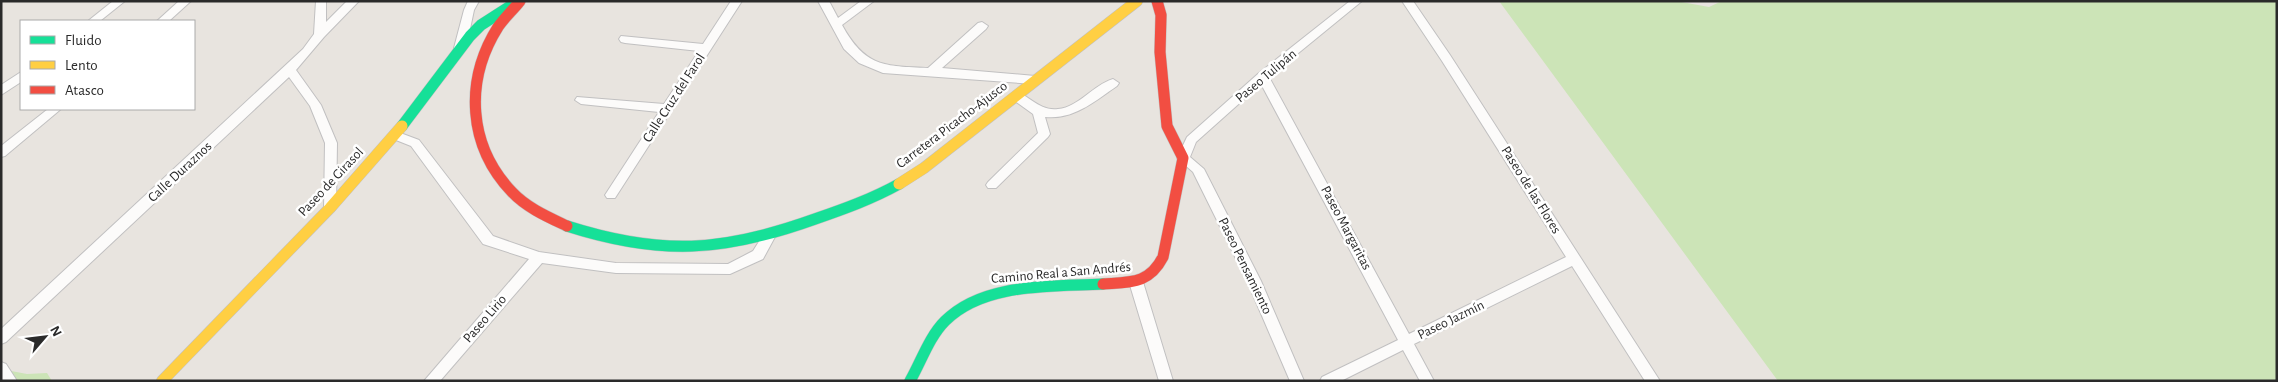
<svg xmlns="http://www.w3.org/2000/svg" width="2278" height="382" font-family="'Alegreya Sans',sans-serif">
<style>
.green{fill:#cce4b7}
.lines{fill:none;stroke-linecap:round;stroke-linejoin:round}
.street-casing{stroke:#c1c0c1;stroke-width:2}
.fast-casing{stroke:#c1c0c1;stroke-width:12}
.slow-casing{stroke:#c1c0c1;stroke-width:12}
.jam-casing{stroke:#c1c0c1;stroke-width:12}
.street{fill:#fcfbfa;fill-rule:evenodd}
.fast{stroke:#16e098;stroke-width:11}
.slow{stroke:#ffcf43;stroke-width:11}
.jam{stroke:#f24e42;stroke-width:11}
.labels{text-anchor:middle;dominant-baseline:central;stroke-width:5;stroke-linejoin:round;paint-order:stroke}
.street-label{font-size:14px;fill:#2a2a2a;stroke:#fff}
</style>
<rect width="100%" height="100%" fill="#e8e4df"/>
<path class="green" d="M 1499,1 L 1676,1 L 1709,7 L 1722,1 L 2277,1 L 2277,381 L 1778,381 Z
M 6,370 L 27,374 L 47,373 L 52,381 L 1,381 L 1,371 Z"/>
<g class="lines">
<defs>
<path id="street" d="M 113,1 L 125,1 L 100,21 L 88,21 Z
M 179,1 L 191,1 L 169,21 L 157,21 Z
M 316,1 L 326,1 L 326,22 L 347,1 L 359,1 L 324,37 L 296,70 L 321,105 L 337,143 L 336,208 L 334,211 L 326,211 L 324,208 L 325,143 L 310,106 L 289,77 L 6,342 L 1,344 L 1,329 L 303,49 L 314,34 Z
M 468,1 L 479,1 L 474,10 L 466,48 L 460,52 L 454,48 L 464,10 Z
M 731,1 L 742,1 L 615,198 L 607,198 L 605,195 L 607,192 L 659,112 L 581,104 L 575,100 L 577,97 L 664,104 L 699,51 L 625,43 L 621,42 L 619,39 L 621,36 L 703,44 Z
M 818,1 L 829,1 L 838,18 L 861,1 L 874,1 L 842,25 C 865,67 884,66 928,68 L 978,23 L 982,22 L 988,26 L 986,29 L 942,68 L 1035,76 L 1041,80 L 1035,84 L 883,73 L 859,63 L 844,49 Z
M 1350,1 L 1362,1 L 1269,77 L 1409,334 L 1566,257 L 1442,61 L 1402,1 L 1413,1 L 1450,55 L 1660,381 L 1645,381 L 1572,266 L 1414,344 L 1434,381 L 1420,381 L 1403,350 L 1341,381 L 1320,381 L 1322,377 L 1398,340 L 1261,84 L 1196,142 L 1190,157 L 1204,169 L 1261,281 L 1304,381 L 1290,381 L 1247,281 L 1193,172 L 1177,158 L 1187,137 L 1259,73 Z
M 21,72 L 21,82 L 1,95 L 1,85 Z
M 1113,79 L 1119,83 L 1117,86 C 1095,101 1074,120 1045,117 L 1050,134 L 1048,137 L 996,188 L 988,188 L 986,185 L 988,182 L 1038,133 L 1033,114 L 1012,99 L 1010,96 L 1012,93 C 1025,89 1037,112 1058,109 C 1079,107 1093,85 1113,79 Z
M 48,109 L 61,109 L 5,156 L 1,157 L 1,146 Z
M 395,131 L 419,140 L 493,236 L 539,252 L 616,263 L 728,264 L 753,251 L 765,232 L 775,232 L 776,235 L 763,259 L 730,274 L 616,273 L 542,263 L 440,381 L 424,381 L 529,259 L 483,244 L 411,146 L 391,138 L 389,135 L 391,132 Z
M 1136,277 L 1141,278 L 1143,282 L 1173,381 L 1159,381 L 1129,282 L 1131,278 Z
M 1,362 L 6,364 L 17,381 L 2,381 Z"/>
<path id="fast" d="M 402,126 L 470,36 L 481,25 L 509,7
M 567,226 C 661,256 723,252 815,219 C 844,209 872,199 899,184
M 910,381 C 921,362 929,337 945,321 C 984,282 1052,287 1103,284"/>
<path id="slow" d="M 899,184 L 924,168 L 1137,1
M 162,381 L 330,208 L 402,126"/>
<path id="jam" d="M 520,1 C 513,10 504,18 498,27 C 464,81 468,146 512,192 C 527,208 548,217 567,226
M 1103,284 C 1131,282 1149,284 1163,257 L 1183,158 L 1167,126 L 1160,52 L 1161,15 L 1157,1"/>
</defs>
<use href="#street" class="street-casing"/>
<use href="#fast" class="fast-casing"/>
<use href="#slow" class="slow-casing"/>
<use href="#jam" class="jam-casing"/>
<use href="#street" class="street"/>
<use href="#fast" class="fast"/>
<use href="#slow" class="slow"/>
<use href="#jam" class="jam"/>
</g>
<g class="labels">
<g class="street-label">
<text transform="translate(1266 76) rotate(-40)">Paseo Tulipán</text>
<text transform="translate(674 98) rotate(-57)">Calle Cruz del Farol</text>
<text transform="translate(952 125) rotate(-37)">Carretera Picacho-Ajusco</text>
<text transform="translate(180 172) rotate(-43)">Calle Duraznos</text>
<text transform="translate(331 182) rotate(-47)">Paseo de Girasol</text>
<text transform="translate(1531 190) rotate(58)">Paseo de las Flores</text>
<text transform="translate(1346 228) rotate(62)">Paseo Margaritas</text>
<text transform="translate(1245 266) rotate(64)">Paseo Pensamiento</text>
<text transform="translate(1061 273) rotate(-5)">Camino Real a San Andrés</text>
<text transform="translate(485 319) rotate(-49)">Paseo Lirio</text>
<text transform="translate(1451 320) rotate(-26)">Paseo Jazmín</text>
</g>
</g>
<rect width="2278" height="382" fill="none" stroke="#2a2a2a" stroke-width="5"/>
<rect x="20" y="20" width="175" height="90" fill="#ffffff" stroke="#aaaaaa"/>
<rect x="30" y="36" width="25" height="8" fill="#16e098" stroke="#aaaaaa"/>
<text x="65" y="45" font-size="15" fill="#2a2a2a">Fluido</text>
<rect x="30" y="61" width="25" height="8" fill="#ffcf43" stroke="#aaaaaa"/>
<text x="65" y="70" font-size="15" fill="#2a2a2a">Lento</text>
<rect x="30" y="86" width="25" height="8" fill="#f24e42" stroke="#aaaaaa"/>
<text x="65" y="95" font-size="15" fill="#2a2a2a">Atasco</text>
<g transform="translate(45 337) rotate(62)" stroke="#ffffff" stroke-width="4" paint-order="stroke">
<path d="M0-4L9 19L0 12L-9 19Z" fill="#2a2a2a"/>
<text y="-8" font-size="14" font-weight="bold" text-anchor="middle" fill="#2a2a2a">N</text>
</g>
</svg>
